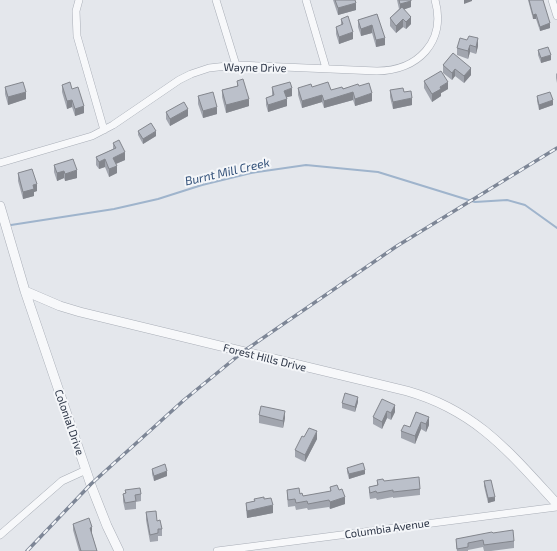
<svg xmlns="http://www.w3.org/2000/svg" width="557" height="551" font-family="'Exo 2',sans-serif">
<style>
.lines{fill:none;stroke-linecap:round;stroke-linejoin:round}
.stream{stroke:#9fb4cc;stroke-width:2}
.minor-casing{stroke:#a9aeb7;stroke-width:8}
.tertiary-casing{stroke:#a9aeb7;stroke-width:10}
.minor{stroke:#f7f8fa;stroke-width:7}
.tertiary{stroke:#f7f8fa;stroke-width:9}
.rail-casing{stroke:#7d8696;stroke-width:3.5}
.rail{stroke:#f4f6f9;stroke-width:2;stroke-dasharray:6;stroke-linecap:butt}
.wall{fill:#a1a5ae}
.shaded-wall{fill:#83868d}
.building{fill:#bbc0ca;stroke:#83868d}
.labels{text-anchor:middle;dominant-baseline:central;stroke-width:4;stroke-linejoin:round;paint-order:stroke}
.street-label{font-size:11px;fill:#2b3445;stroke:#f4f6f9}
.water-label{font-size:12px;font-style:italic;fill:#34527a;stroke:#f4f6f9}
</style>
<rect width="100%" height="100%" fill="#e4e7ec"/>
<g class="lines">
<path class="stream" d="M 11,225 L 114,209 L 158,199 L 202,185 L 251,173 L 306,165 L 378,172 L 475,202 L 507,200 L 525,205 L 557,228"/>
<defs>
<path id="minor" d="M 79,0 L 76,11 L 77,36 L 104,130
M 216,0 L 236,65
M 306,0 L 326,68
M 552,0 L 557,16
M 0,163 L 92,136 L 113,125 L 179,80 L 191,74 L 209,68 L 236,65 L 377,71 C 417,71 447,42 435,0
M 0,535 L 62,481 L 86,470
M 217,551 L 557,507"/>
<path id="tertiary" d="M 0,206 L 25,291 L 60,306 L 80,312 L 407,391 C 477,411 510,453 557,504
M 25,291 L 92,488 L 107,526 L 119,551"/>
</defs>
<use href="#minor" class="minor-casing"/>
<use href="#tertiary" class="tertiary-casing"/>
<use href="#minor" class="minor"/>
<use href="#tertiary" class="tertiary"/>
<defs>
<path id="rail" d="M 27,551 L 91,484 L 184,400 L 244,351 L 397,246 L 557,148"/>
</defs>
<use href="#rail" class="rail-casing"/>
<use href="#rail" class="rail"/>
</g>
<path class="wall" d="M 333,0 L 355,0 L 356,10 L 338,15 Z
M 397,0 L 411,0 L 411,7 L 404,9 L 411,24 L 406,29 L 403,27 L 396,33 L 390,26 L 390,18 L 399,9 Z
M 528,0 L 543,0 L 550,28 L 540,31 L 536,19 L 533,19 Z
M 377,14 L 385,45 L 376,47 L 372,33 L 361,36 L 358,27 L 358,20 Z
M 341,19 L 353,39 L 339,44 L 336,34 L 336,27 L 341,25 Z
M 467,40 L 478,46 L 476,54 L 470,52 L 468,59 L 457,55 L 457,48 Z
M 538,50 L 551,60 L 541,63 L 538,55 Z
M 453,53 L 471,75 L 464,83 L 455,76 L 452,80 L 443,73 L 443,65 Z
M 557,73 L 557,83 L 556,78 L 556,74 Z
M 237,81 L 249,106 L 226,113 L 222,97 L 222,90 L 237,86 Z
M 424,81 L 448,89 L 441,93 L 441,96 L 432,102 L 424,88 Z
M 62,85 L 72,89 L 84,113 L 75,116 L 72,107 L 67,109 L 62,92 Z
M 359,86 L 372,101 L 355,106 L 353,100 L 324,108 L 322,102 L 302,108 L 298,95 L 298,88 L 312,87 L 331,90 Z
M 5,87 L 26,99 L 8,105 L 5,94 Z
M 272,87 L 292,96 L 286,97 L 287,106 L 268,112 L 266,105 L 266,98 L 272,96 Z
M 390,90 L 404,92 L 412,105 L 393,109 L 390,97 Z
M 198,96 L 217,114 L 203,118 L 198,104 Z
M 537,96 L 553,105 L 539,110 L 537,101 Z
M 166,112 L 188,116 L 170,126 L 166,119 Z
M 138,131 L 156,136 L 143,144 L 138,135 Z
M 113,143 L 125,160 L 116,164 L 117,173 L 109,177 L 105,167 L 99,169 L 96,165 L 96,157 L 113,149 Z
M 54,165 L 77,178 L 65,181 L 64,178 L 57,181 L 54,172 Z
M 18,173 L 37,191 L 34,192 L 34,196 L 23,199 L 18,181 Z
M 358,402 L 355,412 L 342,408 L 342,403 Z
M 395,405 L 395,412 L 391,420 L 387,418 L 382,429 L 373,424 L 373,417 Z
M 416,412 L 429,425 L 426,432 L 421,429 L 415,444 L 401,438 L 401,431 L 410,427 Z
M 259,415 L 285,418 L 283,428 L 259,423 Z
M 304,437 L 317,439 L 305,462 L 295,457 L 295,450 Z
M 347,468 L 365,474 L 349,479 L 347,472 Z
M 152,469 L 167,476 L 154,481 L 152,474 Z
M 377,480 L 420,489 L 420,495 L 393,498 L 393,497 L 377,500 L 376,498 L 370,499 L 369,493 L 369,487 L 377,485 Z
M 484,481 L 495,501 L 488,503 L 484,486 Z
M 330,487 L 339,490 L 345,504 L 330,509 L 329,507 L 308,510 L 307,508 L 296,510 L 295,506 L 288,507 L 287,496 L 287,490 L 300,494 L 303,496 L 330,492 Z
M 125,490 L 141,494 L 141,501 L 136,502 L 136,509 L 125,510 L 123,501 L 123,494 L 125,493 Z
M 254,499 L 264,499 L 273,513 L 247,518 L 246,510 L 246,503 L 254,501 Z
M 146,512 L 157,521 L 162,529 L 162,536 L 158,536 L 158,541 L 150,542 L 146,520 Z
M 73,524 L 92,534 L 97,551 L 79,551 L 73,530 Z
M 493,533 L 514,541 L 514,548 L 491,551 L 484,551 L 483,547 L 468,550 L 468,551 L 457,551 L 456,546 L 456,539 Z"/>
<path class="shaded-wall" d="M 464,0 L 472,0 L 472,1 L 464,4 Z
M 411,1 L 411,7 L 400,11 L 400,4 Z
M 356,3 L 356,10 L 338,15 L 338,8 Z
M 536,14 L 536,19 L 533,19 L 533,15 Z
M 411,17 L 411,24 L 406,29 L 406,22 Z
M 403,19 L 403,27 L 396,33 L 396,26 Z
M 550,23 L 550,28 L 540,31 L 540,27 Z
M 372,25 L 372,33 L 361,36 L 361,29 Z
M 353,32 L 353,39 L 339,44 L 339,37 Z
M 385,38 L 385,45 L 376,47 L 376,40 Z
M 478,38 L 478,46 L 476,54 L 476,47 Z
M 470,45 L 470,52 L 468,59 L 468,51 Z
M 551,55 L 551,60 L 541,63 L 541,58 Z
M 471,68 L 471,75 L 464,83 L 464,76 Z
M 455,69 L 455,76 L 452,80 L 452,73 Z
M 448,82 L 448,89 L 441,93 L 441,96 L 432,102 L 432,94 L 440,87 Z
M 292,88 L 292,96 L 284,98 L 284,91 Z
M 26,92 L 26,99 L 8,105 L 8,97 Z
M 353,92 L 353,100 L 324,108 L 324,101 Z
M 372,93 L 372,101 L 355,106 L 355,99 Z
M 322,95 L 322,102 L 302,108 L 302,101 Z
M 412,98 L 412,105 L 393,109 L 393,102 Z
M 249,99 L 249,106 L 226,113 L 226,105 Z
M 287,99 L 287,106 L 268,112 L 268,105 Z
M 72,100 L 72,107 L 67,109 L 67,101 Z
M 553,100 L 553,105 L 539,110 L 539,105 Z
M 84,106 L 84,113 L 75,116 L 75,109 Z
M 217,107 L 217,114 L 203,118 L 203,111 Z
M 188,109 L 188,116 L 170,126 L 170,119 Z
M 156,131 L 156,136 L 143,144 L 143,139 Z
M 125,152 L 125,160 L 113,165 L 113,158 Z
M 105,159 L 105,167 L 99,169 L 99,162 Z
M 117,166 L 117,173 L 109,177 L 109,169 Z
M 77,170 L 77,178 L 65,181 L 65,174 Z
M 64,171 L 64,178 L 57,181 L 57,173 Z
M 37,184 L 37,191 L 34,192 L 34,196 L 23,199 L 23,192 L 33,185 Z
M 358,397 L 358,402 L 355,412 L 355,407 Z
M 395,405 L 395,412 L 391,420 L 391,413 Z
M 285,411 L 285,418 L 283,428 L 283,421 Z
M 387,411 L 387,418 L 382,429 L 382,422 Z
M 429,417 L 429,425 L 426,432 L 426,424 Z
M 421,422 L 421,429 L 415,444 L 415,436 Z
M 317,431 L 317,439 L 305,462 L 305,455 Z
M 365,470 L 365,474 L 349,479 L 349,474 Z
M 167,471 L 167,476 L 154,481 L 154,476 Z
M 345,497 L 345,504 L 330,509 L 330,502 Z
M 495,497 L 495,501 L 488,503 L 488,498 Z
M 273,505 L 273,513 L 247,518 L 247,511 Z
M 92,527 L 92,534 L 90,535 L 90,528 Z"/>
<path class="building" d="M 335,0 L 355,0 L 356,3 L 338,8 Z
M 399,0 L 411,0 L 411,1 L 400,4 Z
M 529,0 L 543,0 L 550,23 L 540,27 L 536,14 L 533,15 Z
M 402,7 L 411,17 L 406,22 L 403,19 L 396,26 L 390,18 Z
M 377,14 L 385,38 L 376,40 L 372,25 L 361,29 L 358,20 Z
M 348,16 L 353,32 L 339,37 L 336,27 L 343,24 L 341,19 Z
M 469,36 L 478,38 L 476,47 L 470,45 L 468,51 L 457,48 L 460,38 L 467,40 Z
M 548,47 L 551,55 L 541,58 L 538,50 Z
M 453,53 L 471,68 L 464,76 L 455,69 L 452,73 L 443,65 Z
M 441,71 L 448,82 L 440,87 L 441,89 L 432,94 L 424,81 Z
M 243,79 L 249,99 L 226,105 L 222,90 L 238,86 L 237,81 Z
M 23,82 L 26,92 L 8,97 L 5,87 Z
M 70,82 L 72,89 L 78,87 L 84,106 L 75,109 L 72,100 L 67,101 L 62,85 Z
M 290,82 L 292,88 L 284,91 L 287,99 L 268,105 L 266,98 L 274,95 L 272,87 Z
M 328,82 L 331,90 L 342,87 L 343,89 L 358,84 L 359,86 L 369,83 L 372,93 L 355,99 L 353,92 L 324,101 L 322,95 L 302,101 L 298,88 L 311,84 L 312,87 Z
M 403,88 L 404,92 L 411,91 L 412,98 L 393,102 L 390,90 Z
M 213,92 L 217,107 L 203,111 L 198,96 Z
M 550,92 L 553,100 L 539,105 L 537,96 Z
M 184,102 L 188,109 L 170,119 L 166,112 Z
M 151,123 L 156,131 L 143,139 L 138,131 Z
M 119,140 L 125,152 L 113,158 L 117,166 L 109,169 L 105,159 L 99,162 L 96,157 L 116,148 L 113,143 Z
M 73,159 L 77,170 L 65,174 L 64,171 L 57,173 L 54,165 Z
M 32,169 L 37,184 L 33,185 L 34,189 L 23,192 L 18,173 Z
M 345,393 L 358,397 L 355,407 L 342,403 Z
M 382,399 L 395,405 L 391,413 L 387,411 L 382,422 L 373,417 Z
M 261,406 L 285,411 L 283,421 L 259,415 Z
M 416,412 L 429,417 L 426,424 L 421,422 L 415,436 L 401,431 L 404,425 L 410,427 Z
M 309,428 L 317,431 L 305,455 L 295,450 L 302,436 L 304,437 Z
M 363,463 L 365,470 L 349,474 L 347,468 Z
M 165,464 L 167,471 L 154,476 L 152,469 Z
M 419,477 L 420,489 L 393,492 L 393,490 L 377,493 L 376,491 L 370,493 L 369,487 L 378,485 L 377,480 L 383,479 L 384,481 Z
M 491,480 L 495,497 L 488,498 L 484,481 Z
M 337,485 L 339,490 L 342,489 L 345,497 L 330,502 L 329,500 L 308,504 L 307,501 L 296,503 L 295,499 L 288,500 L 287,490 L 299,488 L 300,494 L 302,493 L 303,496 L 331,491 L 330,487 Z
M 140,488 L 141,494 L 135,495 L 136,501 L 125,503 L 123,494 L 126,493 L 125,490 Z
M 264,497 L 264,499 L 271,498 L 273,505 L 247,511 L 246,503 L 255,501 L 254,499 Z
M 156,511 L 157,521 L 160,520 L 162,529 L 158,529 L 158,533 L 150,535 L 146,512 Z
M 89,518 L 92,527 L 90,528 L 97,551 L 81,551 L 73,524 Z
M 513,530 L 514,541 L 484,545 L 483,540 L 468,543 L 468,547 L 457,549 L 456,539 L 492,532 L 493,533 Z"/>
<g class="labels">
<g class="street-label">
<text transform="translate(255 67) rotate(1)">Wayne Drive</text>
<text transform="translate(265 357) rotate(14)">Forest Hills Drive</text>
<text transform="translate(70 422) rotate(71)">Colonial Drive</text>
<text transform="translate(387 528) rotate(-8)">Columbia Avenue</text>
</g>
<g class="water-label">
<text transform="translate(227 171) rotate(-13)">Burnt Mill Creek</text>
</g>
</g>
</svg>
